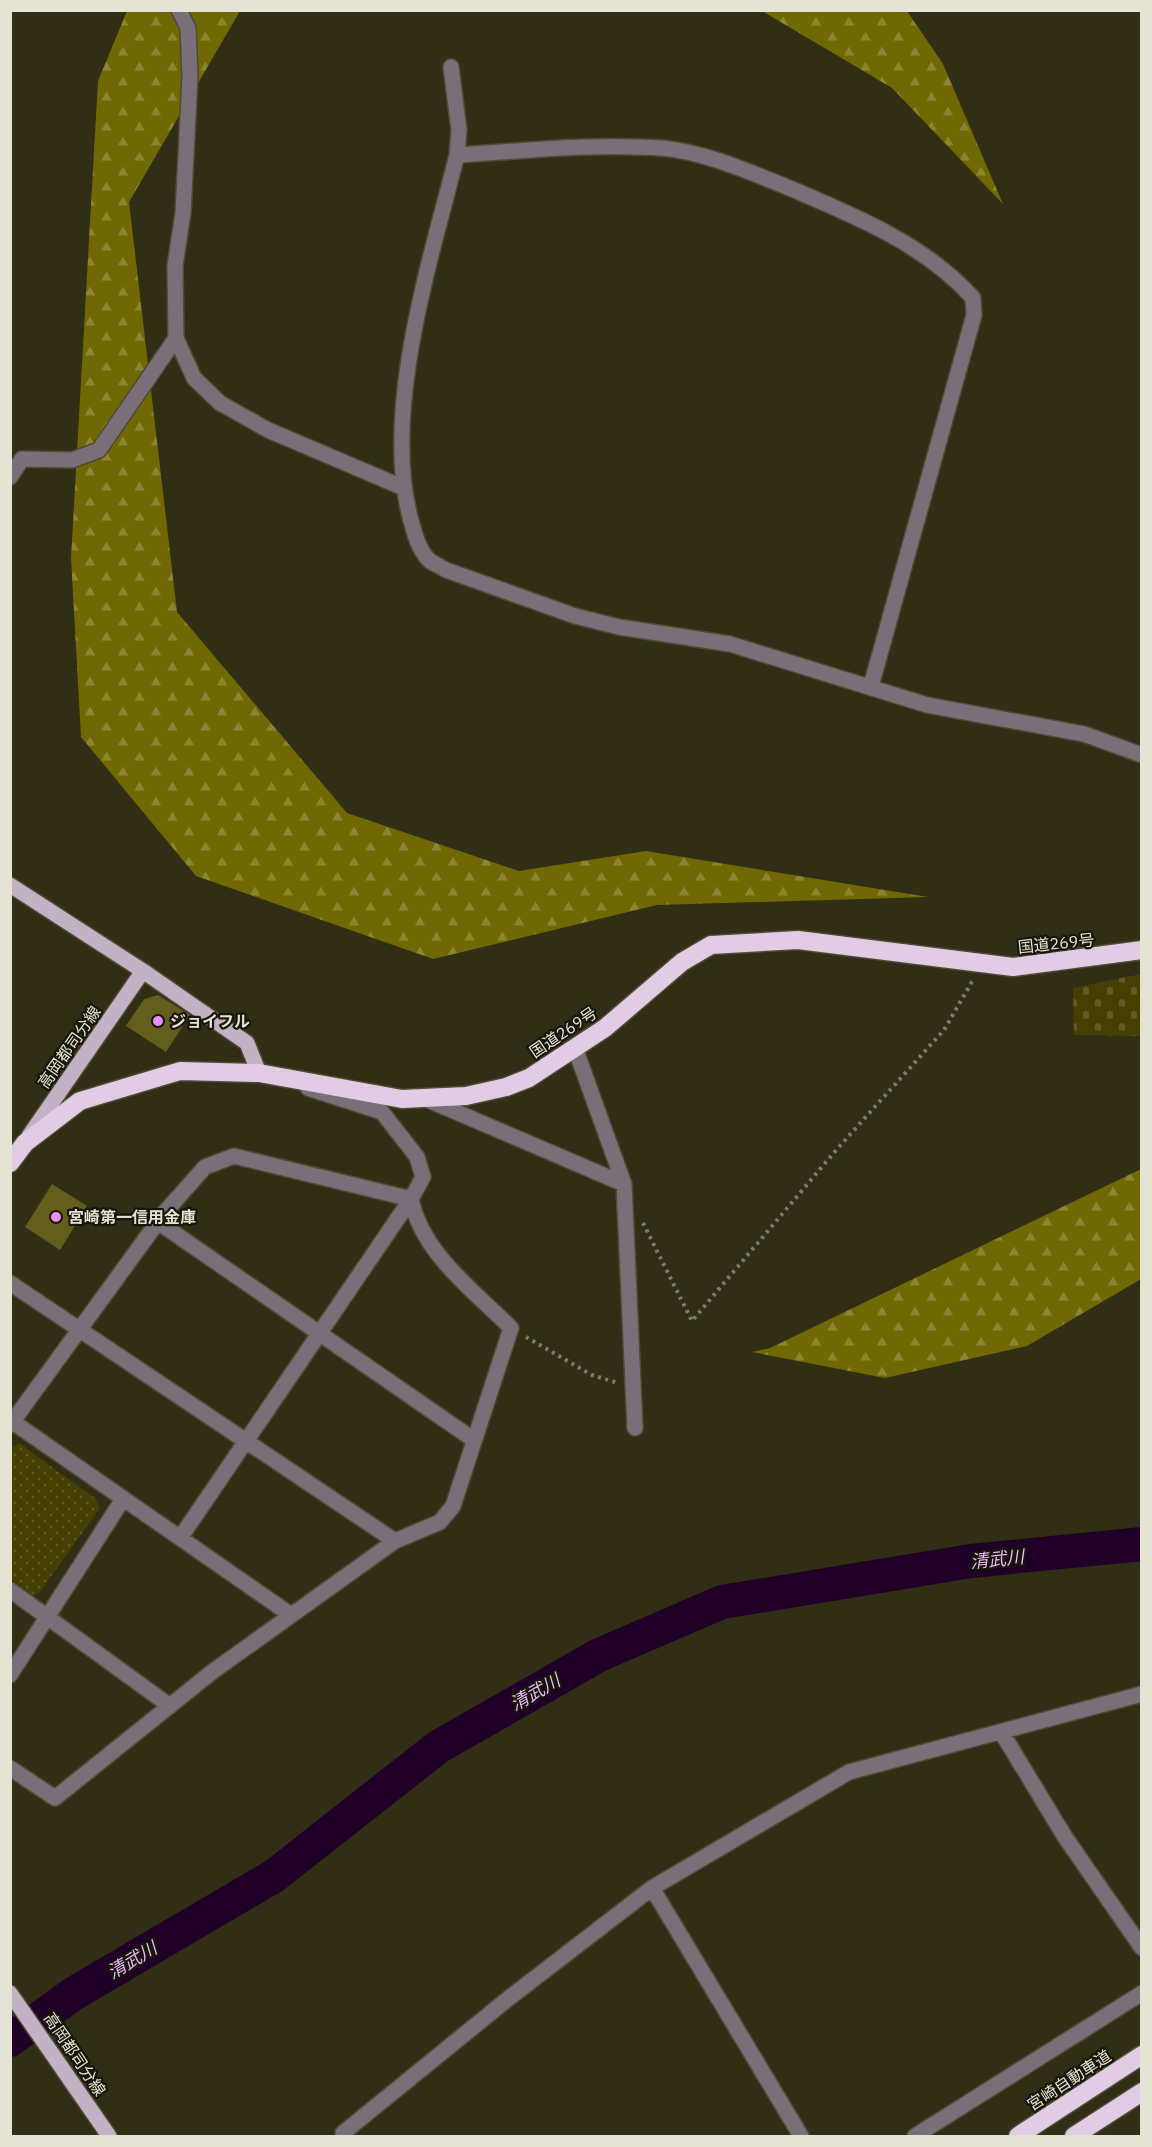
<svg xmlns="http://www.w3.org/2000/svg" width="1152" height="2147" font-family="'IBM Plex Sans','Noto Sans JP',sans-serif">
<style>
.forest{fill:url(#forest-firs)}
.cemetery{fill:url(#cemetery-stones)}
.park{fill:url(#park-dots)}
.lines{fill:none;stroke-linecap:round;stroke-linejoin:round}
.river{stroke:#210028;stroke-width:34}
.building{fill:#645e1d}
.minor-casing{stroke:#4d4b33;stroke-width:18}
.major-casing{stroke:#4d4b33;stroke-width:18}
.highway-casing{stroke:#4d4b33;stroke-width:21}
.path{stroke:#7f7d67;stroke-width:4;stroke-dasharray:3 4.5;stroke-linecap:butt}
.minor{stroke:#786f79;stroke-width:15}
.major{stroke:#c3b1c6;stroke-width:15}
.highway{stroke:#e1cbe5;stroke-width:18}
.poi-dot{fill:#eb8dfc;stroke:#17160b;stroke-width:2}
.labels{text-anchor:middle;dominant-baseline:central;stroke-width:4.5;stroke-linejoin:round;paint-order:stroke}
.street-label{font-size:16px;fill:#e5e4d4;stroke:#17160b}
.poi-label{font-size:16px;font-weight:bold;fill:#e5e4d4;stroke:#17160b;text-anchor:start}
.water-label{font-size:18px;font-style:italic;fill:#eeb6f9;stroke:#17160b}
</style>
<defs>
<pattern id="forest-firs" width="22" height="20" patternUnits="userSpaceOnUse" patternTransform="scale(1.5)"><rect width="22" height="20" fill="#706803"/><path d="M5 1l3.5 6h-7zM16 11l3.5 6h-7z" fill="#8b8533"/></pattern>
<pattern id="cemetery-stones" width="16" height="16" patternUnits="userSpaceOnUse" patternTransform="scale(1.5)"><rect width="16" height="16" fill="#454002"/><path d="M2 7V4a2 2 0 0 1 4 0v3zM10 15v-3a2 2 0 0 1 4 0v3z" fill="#605b26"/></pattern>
<pattern id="park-dots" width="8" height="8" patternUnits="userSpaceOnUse" patternTransform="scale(1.5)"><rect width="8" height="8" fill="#454002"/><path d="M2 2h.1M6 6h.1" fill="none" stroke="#605b26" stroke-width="1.8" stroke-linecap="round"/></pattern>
</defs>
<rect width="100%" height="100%" fill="#302e14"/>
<path class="forest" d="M 127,11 L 240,11 L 129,202 L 177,612 L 347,813 L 519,871 L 646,851 L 928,897 L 657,905 L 433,959 L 196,876 L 81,737 L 71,558 L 98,81 Z
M 762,11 L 907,11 L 943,64 L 1003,204 L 892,88 Z
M 1141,1169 L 1141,1279 L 1027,1346 L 885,1378 L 752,1352 L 770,1348 Z"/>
<path class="cemetery" d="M 1141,974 L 1141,1036 L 1074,1035 L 1073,988 Z"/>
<path class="park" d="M 19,1443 L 96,1499 L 100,1508 L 39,1593 L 32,1595 L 11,1579 L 11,1448 Z"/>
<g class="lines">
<path class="river" d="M 10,2040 L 73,1994 L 274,1876 L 438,1747 L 599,1655 L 722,1602 L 971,1561 L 1142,1544"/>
</g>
<path class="building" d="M 158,995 L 190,1015 L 166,1052 L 126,1026 L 144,999 Z
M 52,1184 L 87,1206 L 60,1250 L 25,1227 Z"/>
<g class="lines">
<defs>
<path id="minor" d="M 179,10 L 188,28 L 190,77 L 183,213 L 175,266 L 176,338 L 194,378 L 220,403 L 268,430 L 404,488
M 451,67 L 459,130 L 457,155 C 430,262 380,417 412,524 C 415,536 421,553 430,561 C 435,564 441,567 446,570 L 575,616 L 619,627 L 730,644 L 927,705 L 1084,734 L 1142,755
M 457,155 C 525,151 593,143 661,148 C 705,152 747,171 787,187 C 853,215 925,244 973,298 L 974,315 L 871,686
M 10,477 L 22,459 L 72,460 L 99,450 L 176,338
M 575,1048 L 624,1184
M 426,1099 L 624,1184 L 635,1428
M 158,1222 L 474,1440
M 10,1283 L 395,1541
M 13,1422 L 291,1615
M 10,1425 L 165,1212 L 205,1167 L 234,1156 L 411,1199
M 180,1538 L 411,1199 L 423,1177 L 417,1157 L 382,1112 L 308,1088
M 10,1590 L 170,1706
M 10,1675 L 123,1499
M 1002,1733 L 1065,1837 L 1142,1948
M 10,1768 L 55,1798 L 212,1672 L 395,1541 L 440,1522 L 453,1506 L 511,1328 C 473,1290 422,1253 411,1199
M 652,1888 L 801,2136
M 346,2136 L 343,2133 L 509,1998 L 652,1888 L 849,1772 L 1142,1694
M 915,2136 L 1142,1993"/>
<path id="major" d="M 10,885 L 143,971 L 247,1043 L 259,1073
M 29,1136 L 143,971
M 10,1993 L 109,2136"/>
<path id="highway" d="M 10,1163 L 25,1143 L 80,1101 L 180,1071 L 259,1073 L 402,1099 L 466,1096 L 506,1087 L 529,1078 L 605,1028 L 682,962 L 711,945 L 798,940 L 1013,967 L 1142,950
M 1018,2136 L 1142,2055
M 1074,2136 L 1142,2092"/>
</defs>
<use href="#minor" class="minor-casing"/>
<use href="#major" class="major-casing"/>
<use href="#highway" class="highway-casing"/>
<path class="path" d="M 643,1223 L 692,1321 L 837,1149 L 944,1030 L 973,980
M 526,1337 L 592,1375 L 618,1383"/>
<use href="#minor" class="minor"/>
<use href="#major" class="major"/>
<use href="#highway" class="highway"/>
</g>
<g class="poi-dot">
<circle cx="158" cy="1021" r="6"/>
<circle cx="56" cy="1217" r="6"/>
</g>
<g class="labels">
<g class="street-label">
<text transform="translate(1056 943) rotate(-6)">国道269号</text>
<text transform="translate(563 1032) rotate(-34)">国道269号</text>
<text transform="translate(69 1047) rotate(-55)">高岡都司分線</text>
<text transform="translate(75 2054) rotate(56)">高岡都司分線</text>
<text transform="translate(1069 2080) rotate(-33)">宮崎自動車道</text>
</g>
<g class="poi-label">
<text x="170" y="1021">ジョイフル</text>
<text x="68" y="1217">宮崎第一信用金庫</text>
</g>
<g class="water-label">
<text transform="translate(997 1559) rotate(-6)">清武川</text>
<text transform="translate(535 1692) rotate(-30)">清武川</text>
<text transform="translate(132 1960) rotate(-31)">清武川</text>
</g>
</g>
<rect width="1152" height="2147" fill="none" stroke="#e5e4d4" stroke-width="24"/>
</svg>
